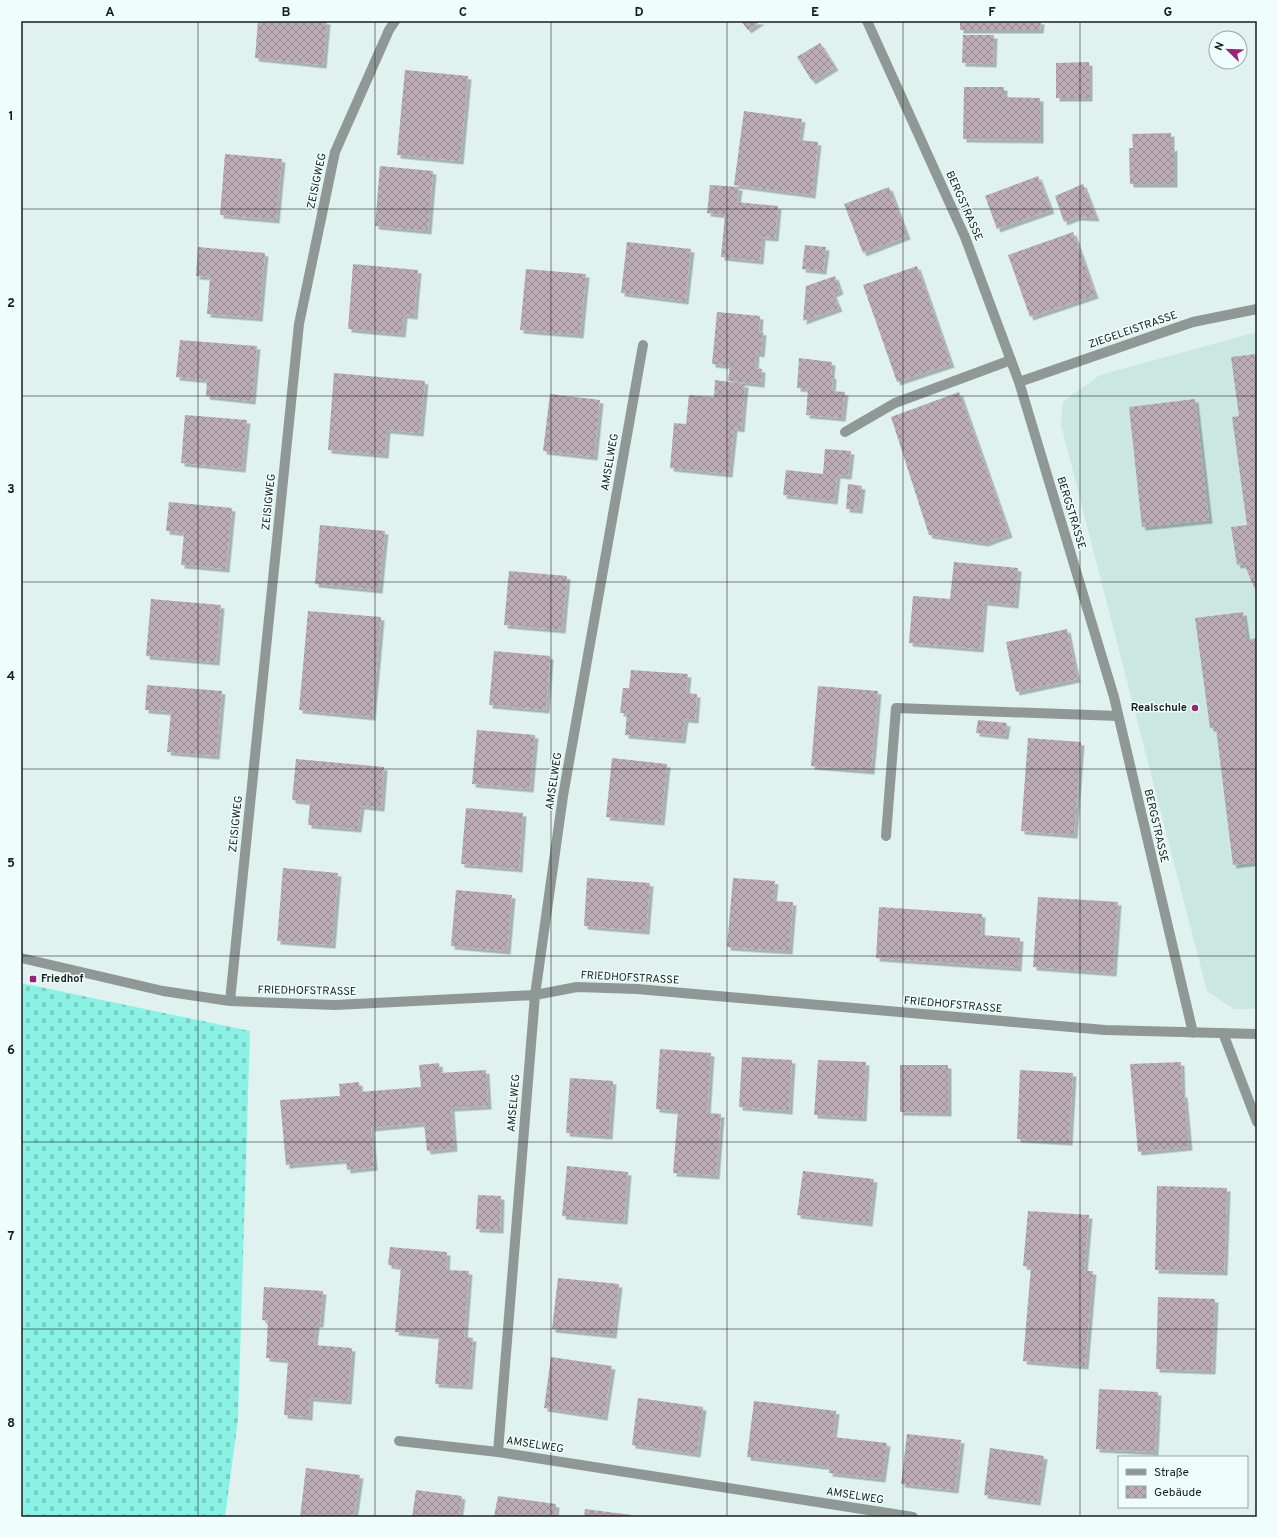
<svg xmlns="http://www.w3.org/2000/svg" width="1278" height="1538" font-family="Overpass,sans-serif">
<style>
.built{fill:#cae7e2}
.cemetery{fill:url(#cemetery-stones)}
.building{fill:url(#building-cross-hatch);filter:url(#shadow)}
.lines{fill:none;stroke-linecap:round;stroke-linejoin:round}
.service{stroke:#909896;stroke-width:10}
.minor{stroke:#909896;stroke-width:10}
.grid{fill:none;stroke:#181f1e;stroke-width:1;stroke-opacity:0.55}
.poi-dot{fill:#9d2177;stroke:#effefc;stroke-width:1.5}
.labels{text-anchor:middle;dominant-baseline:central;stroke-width:3;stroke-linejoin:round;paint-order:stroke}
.street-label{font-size:11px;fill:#181f1e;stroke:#effefc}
.poi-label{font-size:11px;font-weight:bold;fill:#181f1e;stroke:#effefc;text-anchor:end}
.neatline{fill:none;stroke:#181f1e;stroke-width:1.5}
.grid-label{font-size:13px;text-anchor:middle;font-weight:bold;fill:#181f1e}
</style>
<defs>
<pattern id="cemetery-stones" width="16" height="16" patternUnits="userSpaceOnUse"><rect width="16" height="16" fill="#8af2e4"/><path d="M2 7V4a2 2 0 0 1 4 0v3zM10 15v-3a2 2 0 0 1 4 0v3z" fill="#76cfc3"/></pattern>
<pattern id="building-cross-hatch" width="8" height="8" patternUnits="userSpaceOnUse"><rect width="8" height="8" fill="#bcacb5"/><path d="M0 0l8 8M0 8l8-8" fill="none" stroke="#988b93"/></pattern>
<filter id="shadow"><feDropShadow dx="3.5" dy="3.5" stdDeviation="0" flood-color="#0004"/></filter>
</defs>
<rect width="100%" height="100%" fill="#dff2ef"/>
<path class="built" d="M 1257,332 L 1257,1009 L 1234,1009 L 1207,991 L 1061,425 L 1063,402 L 1100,375 Z"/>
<path class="cemetery" d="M 21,983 L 250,1031 L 238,1419 L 225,1517 L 21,1517 Z"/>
<path class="building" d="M 258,21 L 327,21 L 323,65 L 255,58 Z
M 741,21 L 761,21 L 748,30 Z
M 960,21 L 1041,21 L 1040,30 L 960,30 Z
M 963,35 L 994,35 L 993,64 L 962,63 Z
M 820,43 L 835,67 L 812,81 L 797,57 Z
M 1089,62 L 1089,98 L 1056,98 L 1056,63 Z
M 405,70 L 468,76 L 460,161 L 397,155 Z
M 964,87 L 1004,87 L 1004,97 L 1040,98 L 1040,140 L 963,139 Z
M 744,111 L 802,119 L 799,140 L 818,142 L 812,195 L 734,185 Z
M 1171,133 L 1171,148 L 1174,147 L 1174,184 L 1130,184 L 1129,148 L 1133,148 L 1132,134 Z
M 225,154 L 282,159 L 276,220 L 220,215 Z
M 380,166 L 433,171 L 428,231 L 375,226 Z
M 1038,176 L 1051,210 L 997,229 L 985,196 Z
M 1083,184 L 1096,218 L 1077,217 L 1064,222 L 1055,196 Z
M 710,185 L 739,187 L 737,202 L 778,206 L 775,238 L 762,237 L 760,261 L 721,257 L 725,215 L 707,213 Z
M 889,187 L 907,236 L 863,253 L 844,204 Z
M 1073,232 L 1095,295 L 1030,317 L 1008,255 Z
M 627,242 L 691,249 L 685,301 L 621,293 Z
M 805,245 L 826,247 L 823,271 L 802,269 Z
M 198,247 L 265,253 L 259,318 L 207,314 L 210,277 L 196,276 Z
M 353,264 L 418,270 L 414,316 L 404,315 L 402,334 L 348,329 Z
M 917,266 L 951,364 L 897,382 L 863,285 Z
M 526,269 L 586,274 L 580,335 L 520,330 Z
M 835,276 L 840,291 L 833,294 L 839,308 L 803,321 L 806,286 Z
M 717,312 L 760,316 L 759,331 L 763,332 L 761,354 L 756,353 L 755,368 L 762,369 L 761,384 L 728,381 L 730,366 L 712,364 Z
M 180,340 L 257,346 L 252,401 L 206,396 L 207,380 L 176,377 Z
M 1257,354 L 1257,594 L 1244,564 L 1237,565 L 1231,527 L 1247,525 L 1232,417 L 1239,416 L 1231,357 Z
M 799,358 L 832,362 L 831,375 L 833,376 L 832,391 L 845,392 L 842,418 L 806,415 L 808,389 L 797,388 Z
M 334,373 L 425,381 L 420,433 L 387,430 L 385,455 L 328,450 Z
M 715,380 L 745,384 L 741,429 L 734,428 L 729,474 L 670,468 L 674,423 L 686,424 L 689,395 L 714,397 Z
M 959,392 L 1009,534 L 985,543 L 929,535 L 891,417 Z
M 550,394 L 600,400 L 594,457 L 543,451 Z
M 1195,399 L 1209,520 L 1142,527 L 1129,407 Z
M 185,415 L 247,420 L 242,469 L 181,463 Z
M 825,449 L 851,451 L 848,476 L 837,475 L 834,501 L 783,495 L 786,470 L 823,474 Z
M 848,484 L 862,486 L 859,510 L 846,509 Z
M 169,502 L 232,508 L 226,569 L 181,565 L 184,533 L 166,531 Z
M 320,525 L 385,531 L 379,590 L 315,584 Z
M 954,562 L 1018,568 L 1015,605 L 984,602 L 980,649 L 909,643 L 913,596 L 950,599 Z
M 509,571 L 567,576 L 562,630 L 504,625 Z
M 151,599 L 221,605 L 216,662 L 146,656 Z
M 308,611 L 381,617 L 372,717 L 299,710 Z
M 1243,612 L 1247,640 L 1257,638 L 1257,862 L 1233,865 L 1216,728 L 1210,728 L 1195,618 Z
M 1067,629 L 1077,679 L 1016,692 L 1006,642 Z
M 494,651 L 550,656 L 546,710 L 489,705 Z
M 631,670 L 688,674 L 686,693 L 697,694 L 695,720 L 685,719 L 682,740 L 625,735 L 627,713 L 620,713 L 623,688 L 629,688 Z
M 147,685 L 222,691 L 216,756 L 167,752 L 171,712 L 145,710 Z
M 818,686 L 878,691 L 871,771 L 811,766 Z
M 978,720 L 1007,723 L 1005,736 L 976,733 Z
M 477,730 L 535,735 L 530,789 L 472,784 Z
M 1028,738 L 1081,742 L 1074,835 L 1021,831 Z
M 612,758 L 667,764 L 661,822 L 606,817 Z
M 296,759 L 384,767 L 381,808 L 361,806 L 358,829 L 308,825 L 310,802 L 292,800 Z
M 466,808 L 523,813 L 519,869 L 461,864 Z
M 283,868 L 338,873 L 332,945 L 277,941 Z
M 587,878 L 650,883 L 646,931 L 584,926 Z
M 733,878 L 775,881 L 773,901 L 793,902 L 789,951 L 727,947 Z
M 456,890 L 512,895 L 507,951 L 451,946 Z
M 1038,897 L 1118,902 L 1113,973 L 1033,967 Z
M 879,907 L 982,914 L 981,935 L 1020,938 L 1018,968 L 876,958 Z
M 660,1049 L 711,1053 L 707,1113 L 721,1114 L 716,1176 L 673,1173 L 678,1111 L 656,1109 Z
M 742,1057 L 792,1060 L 789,1111 L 739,1107 Z
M 818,1060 L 866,1062 L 863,1118 L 814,1115 Z
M 1181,1062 L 1182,1094 L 1184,1094 L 1189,1147 L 1138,1152 L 1130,1064 Z
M 439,1063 L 440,1073 L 486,1070 L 488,1106 L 451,1108 L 454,1148 L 427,1151 L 424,1123 L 371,1128 L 374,1167 L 347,1170 L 346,1160 L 286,1165 L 280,1100 L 340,1096 L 339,1084 L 359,1082 L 360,1092 L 421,1087 L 419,1065 Z
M 900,1065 L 948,1065 L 948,1113 L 900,1112 Z
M 1020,1070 L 1073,1073 L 1069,1142 L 1017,1139 Z
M 570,1078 L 613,1081 L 609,1136 L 566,1133 Z
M 567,1166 L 628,1172 L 624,1221 L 562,1216 Z
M 803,1171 L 874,1179 L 869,1223 L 797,1215 Z
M 1157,1186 L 1227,1188 L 1224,1272 L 1155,1270 Z
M 478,1195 L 501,1196 L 500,1230 L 476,1229 Z
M 1028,1211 L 1089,1215 L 1084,1271 L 1093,1271 L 1085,1366 L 1023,1361 L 1031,1267 L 1023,1266 Z
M 390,1247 L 447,1252 L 446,1270 L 469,1271 L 464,1337 L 473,1338 L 469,1386 L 435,1384 L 439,1336 L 395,1332 L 401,1267 L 388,1265 Z
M 558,1278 L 619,1284 L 613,1335 L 552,1329 Z
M 264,1287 L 323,1291 L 320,1324 L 316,1324 L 314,1345 L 352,1348 L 348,1401 L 310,1398 L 309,1417 L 284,1415 L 288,1360 L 266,1358 L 268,1321 L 262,1320 Z
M 1158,1297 L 1215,1299 L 1212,1371 L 1156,1369 Z
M 551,1357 L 612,1366 L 604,1417 L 544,1408 Z
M 1099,1389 L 1158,1392 L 1155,1452 L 1096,1449 Z
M 638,1398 L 703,1407 L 697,1454 L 632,1445 Z
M 754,1401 L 836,1411 L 833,1437 L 887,1443 L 882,1479 L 829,1473 L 830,1467 L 747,1457 Z
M 907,1434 L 961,1440 L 955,1490 L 901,1484 Z
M 990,1448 L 1044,1456 L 1037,1502 L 984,1495 Z
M 306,1468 L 360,1475 L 354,1517 L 300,1517 Z
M 416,1490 L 462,1496 L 459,1517 L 412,1517 Z
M 498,1496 L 556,1504 L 555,1517 L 494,1517 Z
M 585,1509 L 632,1515 L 632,1517 L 584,1517 Z"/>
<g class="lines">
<path class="service" d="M 845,432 L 895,403 L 1011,360
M 886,836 L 896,708 L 1118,716
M 1223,1033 L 1257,1122
M 399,1441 L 498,1452"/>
<path class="minor" d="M 867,21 L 965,237 L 1019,382 L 1114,697 L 1193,1033
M 643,345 L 563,796 L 535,995 L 498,1452 L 913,1517
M 1019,382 L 1193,322 L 1257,309
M 21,958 L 163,991 L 230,1001 L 335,1005 L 535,995 L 577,987 L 637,989 L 1105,1030 L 1257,1034
M 230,1001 L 299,324 L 335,152 L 389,30 L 395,21"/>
</g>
<path class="grid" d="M 198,21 L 198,1517M 375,21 L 375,1517M 551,21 L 551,1517M 727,21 L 727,1517M 903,21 L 903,1517M 1080,21 L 1080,1517M 21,209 L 1257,209M 21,396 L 1257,396M 21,582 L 1257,582M 21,769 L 1257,769M 21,956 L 1257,956M 21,1142 L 1257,1142M 21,1329 L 1257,1329"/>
<g class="poi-dot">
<circle cx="1195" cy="708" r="4"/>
<rect x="29" y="975" width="8" height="8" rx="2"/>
</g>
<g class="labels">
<g class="street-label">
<text transform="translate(317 181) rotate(-78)">ZEISIGWEG</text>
<text transform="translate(964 206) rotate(66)">BERGSTRASSE</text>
<text transform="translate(1133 330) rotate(-19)">ZIEGELEISTRASSE</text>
<text transform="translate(610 462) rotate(-80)">AMSELWEG</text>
<text transform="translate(269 502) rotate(-84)">ZEISIGWEG</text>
<text transform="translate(1071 513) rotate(73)">BERGSTRASSE</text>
<text transform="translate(554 781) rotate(-81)">AMSELWEG</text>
<text transform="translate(236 824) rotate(-84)">ZEISIGWEG</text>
<text transform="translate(1156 826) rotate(77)">BERGSTRASSE</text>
<text transform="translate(630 978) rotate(3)">FRIEDHOFSTRASSE</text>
<text transform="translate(307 991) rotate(1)">FRIEDHOFSTRASSE</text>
<text transform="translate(953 1005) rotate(5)">FRIEDHOFSTRASSE</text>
<text transform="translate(514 1103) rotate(-85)">AMSELWEG</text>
<text transform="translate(535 1445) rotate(9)">AMSELWEG</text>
<text transform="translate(855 1496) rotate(9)">AMSELWEG</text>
</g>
<g class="poi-label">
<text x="1187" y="708">Realschule</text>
<text x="41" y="979" text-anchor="start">Friedhof</text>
</g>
</g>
<rect width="1278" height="1538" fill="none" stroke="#effefc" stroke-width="44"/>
<rect x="1118" y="1456" width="130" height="52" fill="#effefc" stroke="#99a5a3"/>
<rect x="1126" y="1469" width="20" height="6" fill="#909896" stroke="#99a5a3"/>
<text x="1154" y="1476" font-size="12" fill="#181f1e">Straße</text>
<rect x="1126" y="1486" width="20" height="12" fill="url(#building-cross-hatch)" stroke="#99a5a3"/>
<text x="1154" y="1496" font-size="12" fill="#181f1e">Gebäude</text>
<g transform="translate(1228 50) rotate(293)"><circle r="19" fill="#effefc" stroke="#99a5a3"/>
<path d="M0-3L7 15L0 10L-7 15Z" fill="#9d2177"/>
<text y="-6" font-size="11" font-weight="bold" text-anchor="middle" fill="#181f1e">N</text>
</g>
<rect x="22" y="22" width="1234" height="1494" class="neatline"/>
<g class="grid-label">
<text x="110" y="16">A</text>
<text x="286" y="16">B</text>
<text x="463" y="16">C</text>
<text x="639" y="16">D</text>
<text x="815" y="16">E</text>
<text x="992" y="16">F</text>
<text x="1168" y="16">G</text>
<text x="11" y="120">1</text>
<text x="11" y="307">2</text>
<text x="11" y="493">3</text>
<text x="11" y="680">4</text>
<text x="11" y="867">5</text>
<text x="11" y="1054">6</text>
<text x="11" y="1240">7</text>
<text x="11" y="1427">8</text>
</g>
</svg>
